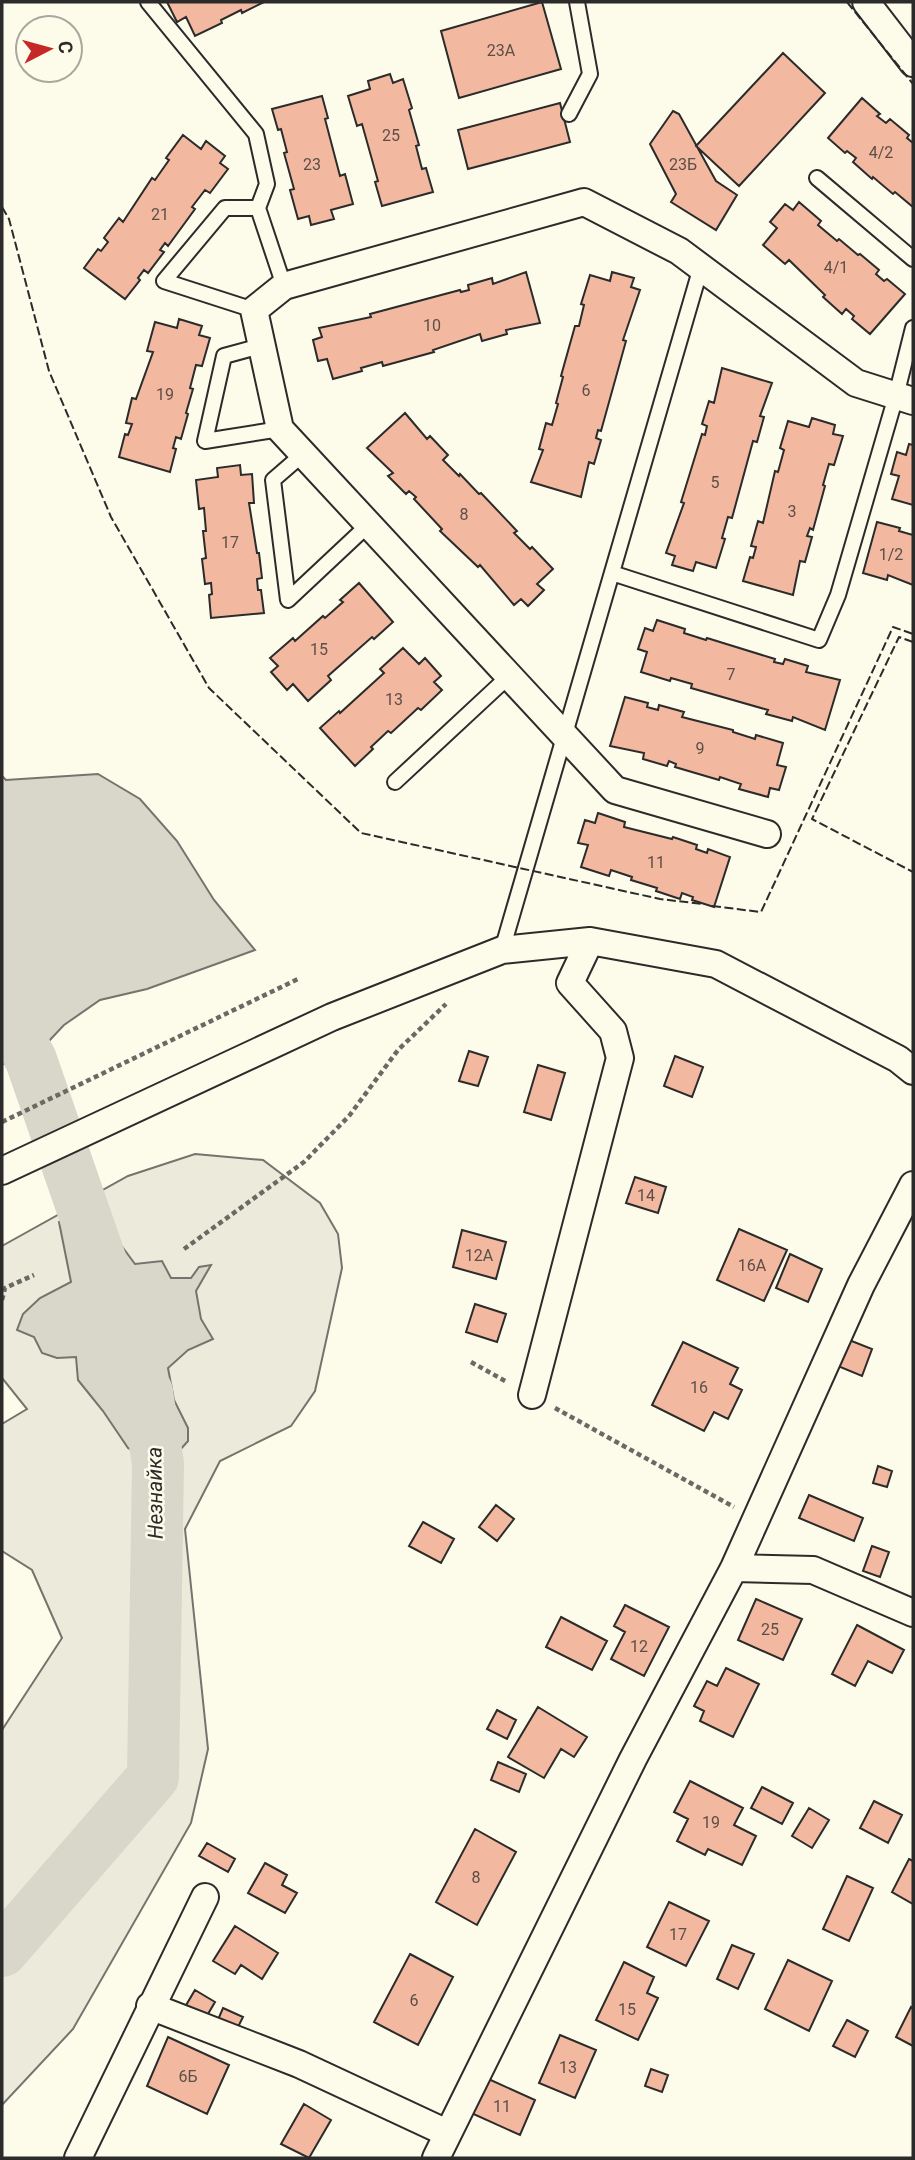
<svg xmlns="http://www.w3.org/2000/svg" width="915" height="2160" font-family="Roboto,sans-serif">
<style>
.green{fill:#ecebdb;stroke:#74746e;stroke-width:2}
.water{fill:#d8d7c9;stroke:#74746e;stroke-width:2}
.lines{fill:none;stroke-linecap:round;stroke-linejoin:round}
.river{stroke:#d8d7c9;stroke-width:52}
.building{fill:#f2b8a0;stroke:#2b2b2b;stroke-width:2}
.lane-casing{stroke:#2b2b2b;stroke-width:18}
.street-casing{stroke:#2b2b2b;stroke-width:30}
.path{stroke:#6a6964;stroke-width:4.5;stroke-dasharray:5 3.5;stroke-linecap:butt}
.lane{stroke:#fdfbea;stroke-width:14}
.street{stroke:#fdfbea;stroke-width:26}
.fence{stroke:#2b2b2b;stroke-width:2;stroke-dasharray:9 3.5;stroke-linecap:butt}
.labels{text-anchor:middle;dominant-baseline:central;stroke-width:5;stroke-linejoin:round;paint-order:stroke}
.number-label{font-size:16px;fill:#5d4e48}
.water-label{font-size:21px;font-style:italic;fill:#2b2b2b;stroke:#fdfbea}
</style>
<rect width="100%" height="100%" fill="#fdfbea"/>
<path class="green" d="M 195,1154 L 263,1160 L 320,1203 L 338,1234 L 342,1268 L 315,1391 L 291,1426 L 220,1461 L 185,1529 L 208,1749 L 191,1823 L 73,2029 L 2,2105 L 2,1730 L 62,1638 L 32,1570 L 2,1551 L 2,1424 L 27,1409 L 2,1378 L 2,1246 L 128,1176 Z"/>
<path class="water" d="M 98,774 L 140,799 L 177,841 L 214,900 L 255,950 L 147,989 L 100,1000 L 64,1025 L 31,1060 L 2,1064 L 2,776 L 6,780 Z
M 85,1208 L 109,1229 L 135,1264 L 162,1261 L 171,1278 L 191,1278 L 199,1267 L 211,1265 L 196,1291 L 201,1319 L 213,1339 L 188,1350 L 168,1368 L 174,1400 L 188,1428 L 188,1441 L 172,1459 L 158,1464 L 128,1448 L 103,1411 L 78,1380 L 76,1357 L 57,1358 L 42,1353 L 34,1337 L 17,1330 L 23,1314 L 40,1298 L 71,1282 L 59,1222 Z"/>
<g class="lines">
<path class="river" d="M 2,1006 L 31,1060 L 106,1276
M 2,1951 L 153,1777 L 158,1464 L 147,1392"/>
</g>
<path class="building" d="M 167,2 L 264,2 L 242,13 L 241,10 L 221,20 L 222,23 L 195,36 L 186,17 L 177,22 Z
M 542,2 L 561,69 L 459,98 L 441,31 Z
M 783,53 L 825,93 L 739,186 L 696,146 Z
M 390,74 L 393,83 L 403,79 L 412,108 L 409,110 L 419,145 L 416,146 L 422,169 L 426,168 L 433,192 L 382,206 L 375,182 L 378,181 L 362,124 L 357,126 L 348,96 L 370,89 L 368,81 Z
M 322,96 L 328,118 L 325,119 L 340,176 L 345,174 L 353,204 L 331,210 L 334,219 L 311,225 L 309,216 L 298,219 L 290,190 L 294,189 L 284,153 L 287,152 L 281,129 L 278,130 L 272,109 Z
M 862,98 L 880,114 L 877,116 L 886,123 L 890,119 L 909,135 L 907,138 L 913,143 L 913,207 L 895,192 L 893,194 L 873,177 L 872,179 L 853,162 L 856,158 L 847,151 L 845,153 L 828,138 Z
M 560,103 L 570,142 L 468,169 L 458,130 Z
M 673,111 L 679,114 L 716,181 L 737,195 L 716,230 L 671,202 L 676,194 L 650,144 Z
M 183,135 L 201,149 L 206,141 L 225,156 L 220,163 L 228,169 L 210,193 L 205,190 L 192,207 L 195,209 L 168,246 L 165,243 L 160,250 L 164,252 L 148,273 L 144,270 L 138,278 L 140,280 L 125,299 L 84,268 L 98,249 L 101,251 L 108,242 L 104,238 L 119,218 L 123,222 L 152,178 L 155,180 L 169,160 L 166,158 Z
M 799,202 L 821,221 L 818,225 L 837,241 L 839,239 L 858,255 L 860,254 L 879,270 L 876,274 L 884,281 L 887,279 L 905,294 L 870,334 L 852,319 L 854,316 L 846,309 L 842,314 L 823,297 L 825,295 L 789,260 L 785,264 L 763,245 L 777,228 L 770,222 L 785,204 L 793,210 Z
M 526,272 L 540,323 L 506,330 L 507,334 L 482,341 L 480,334 L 433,350 L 434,352 L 383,366 L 382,362 L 361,368 L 362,371 L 333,379 L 327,359 L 318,361 L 313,340 L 322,337 L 319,328 L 371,317 L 370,314 L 460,290 L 461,292 L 469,290 L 468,285 L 492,278 L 493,284 Z
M 612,272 L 634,278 L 631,287 L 640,290 L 623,340 L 626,341 L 601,431 L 598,430 L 596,438 L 601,440 L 594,464 L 589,462 L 581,497 L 531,482 L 543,450 L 539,449 L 546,423 L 552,425 L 558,404 L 556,403 L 563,377 L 561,376 L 575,326 L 579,326 L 584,305 L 581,304 L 590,275 L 610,281 Z
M 179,319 L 202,326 L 199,335 L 210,338 L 202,366 L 196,365 L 190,388 L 193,389 L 186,413 L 188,414 L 181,439 L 176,437 L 173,448 L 176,449 L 170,472 L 119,457 L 125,434 L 128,435 L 132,424 L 126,423 L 132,398 L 136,399 L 153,352 L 147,351 L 155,322 L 177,328 Z
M 722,368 L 772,383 L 760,416 L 764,417 L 757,442 L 753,441 L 732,518 L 728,517 L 722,538 L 725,539 L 716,568 L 696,562 L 693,571 L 672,565 L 675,556 L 666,553 L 684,503 L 681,502 L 702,434 L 705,435 L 707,426 L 702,424 L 709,401 L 714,403 Z
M 405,413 L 427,439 L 430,436 L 448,455 L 443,460 L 459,476 L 460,474 L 479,494 L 481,493 L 517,531 L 514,533 L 530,549 L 532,547 L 553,569 L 537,584 L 544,590 L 528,606 L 521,599 L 514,605 L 480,565 L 478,567 L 440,531 L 442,529 L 414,499 L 416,497 L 409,491 L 406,494 L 388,476 L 393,473 L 367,448 Z
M 812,418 L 835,425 L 833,434 L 843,436 L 834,465 L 829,464 L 823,485 L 825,486 L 813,530 L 810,528 L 807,536 L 812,537 L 805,562 L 800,561 L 793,595 L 743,581 L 750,557 L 753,558 L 756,547 L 751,546 L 758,521 L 763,523 L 775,471 L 778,472 L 784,450 L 780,448 L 788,421 L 809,427 Z
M 909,444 L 913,445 L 913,505 L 892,499 L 899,476 L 891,474 L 897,452 L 906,455 Z
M 240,465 L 241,475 L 252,474 L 254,503 L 249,503 L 257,553 L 259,553 L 262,578 L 257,579 L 258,590 L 261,590 L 264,613 L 211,618 L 209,595 L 212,594 L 211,583 L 205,584 L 202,559 L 206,558 L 203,531 L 206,531 L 204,508 L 199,509 L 196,480 L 218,477 L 217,468 Z
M 877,522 L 900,528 L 899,531 L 913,535 L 913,585 L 888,575 L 887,580 L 863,573 Z
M 359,583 L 393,622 L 374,639 L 372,637 L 328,676 L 331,680 L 308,701 L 293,684 L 287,690 L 271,672 L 278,666 L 270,658 L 293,638 L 295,641 L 323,616 L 325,618 L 343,602 L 340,600 Z
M 657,620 L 685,629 L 684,633 L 706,640 L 707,638 L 775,659 L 774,662 L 783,664 L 785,659 L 808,666 L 806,672 L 840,680 L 825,730 L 793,717 L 792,721 L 766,714 L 768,710 L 691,688 L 692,684 L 671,678 L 670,681 L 641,672 L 647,652 L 638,649 L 645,628 L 653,631 Z
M 403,648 L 419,664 L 425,658 L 441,676 L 434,682 L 442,690 L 421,710 L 418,708 L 391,733 L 388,731 L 371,747 L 373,749 L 355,766 L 320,728 L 339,711 L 340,713 L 384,673 L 380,669 Z
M 625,697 L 648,703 L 647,707 L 658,710 L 659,705 L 684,712 L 682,717 L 733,730 L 733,732 L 755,739 L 756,735 L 783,743 L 777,765 L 786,767 L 779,790 L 770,788 L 768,797 L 739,789 L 741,784 L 720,777 L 719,780 L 675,767 L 676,764 L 669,761 L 667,766 L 643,759 L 644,753 L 610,746 Z
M 598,813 L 625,822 L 624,827 L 672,839 L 673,837 L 697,845 L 696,849 L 707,853 L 708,849 L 730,857 L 714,907 L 692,900 L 693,897 L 682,893 L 680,899 L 656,891 L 657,888 L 631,880 L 632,877 L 611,870 L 609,876 L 581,867 L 588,845 L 578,843 L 585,820 L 595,823 Z
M 469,1051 L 488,1057 L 478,1086 L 459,1081 Z
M 675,1056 L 703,1067 L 692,1097 L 664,1086 Z
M 538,1065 L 565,1073 L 551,1120 L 524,1112 Z
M 635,1177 L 666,1187 L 658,1213 L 626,1203 Z
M 739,1229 L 787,1250 L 764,1301 L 717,1280 Z
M 462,1230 L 506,1242 L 496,1279 L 453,1267 Z
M 790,1254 L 822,1269 L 808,1302 L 776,1288 Z
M 475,1304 L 506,1314 L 497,1342 L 466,1332 Z
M 844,1338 L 872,1349 L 862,1376 L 833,1364 Z
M 683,1342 L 738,1368 L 730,1384 L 742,1390 L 728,1419 L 714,1412 L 704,1431 L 652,1405 Z
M 878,1466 L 892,1471 L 887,1487 L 873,1483 Z
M 809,1495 L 863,1518 L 854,1541 L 799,1518 Z
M 496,1505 L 514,1519 L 497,1541 L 479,1527 Z
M 423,1522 L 454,1539 L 441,1563 L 409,1546 Z
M 872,1546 L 889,1552 L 880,1577 L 863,1571 Z
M 756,1599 L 802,1619 L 783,1660 L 738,1640 Z
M 625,1605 L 669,1627 L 644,1676 L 611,1659 L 625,1632 L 614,1626 Z
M 561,1617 L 607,1641 L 592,1670 L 546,1647 Z
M 857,1625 L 904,1650 L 892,1673 L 868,1661 L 855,1686 L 832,1674 Z
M 726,1668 L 759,1684 L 733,1737 L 700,1721 L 704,1711 L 694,1706 L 707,1681 L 717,1686 Z
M 538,1707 L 587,1737 L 574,1757 L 561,1749 L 544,1778 L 508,1757 Z
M 497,1710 L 516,1720 L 507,1739 L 487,1729 Z
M 498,1762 L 526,1774 L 519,1792 L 491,1780 Z
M 690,1781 L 743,1808 L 734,1825 L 756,1836 L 742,1865 L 708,1849 L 705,1855 L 677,1841 L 688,1819 L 674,1812 Z
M 762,1787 L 793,1803 L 782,1824 L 751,1808 Z
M 874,1801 L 902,1815 L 888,1843 L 860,1828 Z
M 809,1808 L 829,1820 L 812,1848 L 792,1836 Z
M 475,1829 L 516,1852 L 477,1925 L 436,1902 Z
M 207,1843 L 235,1859 L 228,1872 L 199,1856 Z
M 909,1859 L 913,1861 L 913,1904 L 892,1892 Z
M 265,1863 L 287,1875 L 282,1885 L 297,1893 L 285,1913 L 248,1893 Z
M 847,1876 L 873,1888 L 849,1941 L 823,1929 Z
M 669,1902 L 709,1921 L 686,1966 L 647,1947 Z
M 235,1926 L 278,1953 L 262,1979 L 241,1965 L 235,1974 L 213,1961 Z
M 732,1945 L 754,1954 L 738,1989 L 717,1979 Z
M 410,1954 L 453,1977 L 418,2045 L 374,2022 Z
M 788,1960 L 832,1981 L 809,2031 L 765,2009 Z
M 624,1962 L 654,1977 L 647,1993 L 658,1998 L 638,2040 L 596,2020 Z
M 195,1990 L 215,2002 L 205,2019 L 185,2007 Z
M 911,2007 L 913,2009 L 913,2046 L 896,2037 Z
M 223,2008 L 243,2017 L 236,2031 L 217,2022 Z
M 847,2020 L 868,2031 L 855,2057 L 833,2046 Z
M 560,2035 L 596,2050 L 575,2098 L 539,2083 Z
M 168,2037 L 229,2065 L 207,2114 L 147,2086 Z
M 651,2069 L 668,2075 L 662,2092 L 645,2086 Z
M 484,2077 L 535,2100 L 520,2135 L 469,2112 Z
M 304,2104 L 331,2120 L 309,2158 L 281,2144 Z"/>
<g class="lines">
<defs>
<path id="lane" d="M 148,2 L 256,134 L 267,184 L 258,208
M 569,114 L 590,74 L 577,2
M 817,178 L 913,259
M 254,310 L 164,281 L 225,208 L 258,208 L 284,286
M 261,346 L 224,356 L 205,441 L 280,429
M 303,454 L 273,480 L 288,600 L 368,525
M 612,573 L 819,640 L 838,595 L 896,396 L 913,328
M 395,782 L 509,676
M 502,950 L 701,267"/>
<path id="street" d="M 866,2 L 913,63
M 767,834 L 615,790 L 280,429 L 254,310 L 284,286 L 584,202 L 679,251 L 856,383 L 913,401
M 2,1171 L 332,1017 L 502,950 L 590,941 L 716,964 L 898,1059 L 913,1071
M 532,1395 L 620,1058 L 613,1031 L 570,983 L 590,941
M 734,1568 L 813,1570 L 913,1613
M 150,2006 L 299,2064 L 447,2133
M 78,2158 L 205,1897
M 436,2158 L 633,1759 L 734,1568 L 861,1285 L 913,1185"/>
</defs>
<use href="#lane" class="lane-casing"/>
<use href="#street" class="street-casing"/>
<path class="path" d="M 2,1122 L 298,979
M 184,1249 L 304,1162 L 349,1116 L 398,1050 L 446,1004
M 2,1300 L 5,1288 L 34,1275
M 471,1362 L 507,1382
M 555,1408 L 734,1507"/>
<use href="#lane" class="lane"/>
<use href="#street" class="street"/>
<path class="fence" d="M 847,2 L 913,84
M 2,207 L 9,219 L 49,371 L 111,517 L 209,688 L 361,833 L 660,899 L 702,904
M 913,642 L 899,637 L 812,819 L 913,872
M 712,906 L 761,912 L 893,627 L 913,634"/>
</g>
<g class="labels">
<g class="number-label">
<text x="501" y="50">23А</text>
<text x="391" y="135">25</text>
<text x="881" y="152">4/2</text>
<text x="312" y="164">23</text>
<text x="683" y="164">23Б</text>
<text x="160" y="214">21</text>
<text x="836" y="267">4/1</text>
<text x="432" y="325">10</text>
<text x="586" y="390">6</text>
<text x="165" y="394">19</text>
<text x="715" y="482">5</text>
<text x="792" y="511">3</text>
<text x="464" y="514">8</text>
<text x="230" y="542">17</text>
<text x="891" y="554">1/2</text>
<text x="319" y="649">15</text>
<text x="731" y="674">7</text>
<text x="394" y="699">13</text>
<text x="700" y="748">9</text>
<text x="656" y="862">11</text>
<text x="646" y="1195">14</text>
<text x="479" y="1255">12А</text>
<text x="752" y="1265">16А</text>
<text x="699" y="1387">16</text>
<text x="770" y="1629">25</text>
<text x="639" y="1646">12</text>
<text x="711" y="1822">19</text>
<text x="476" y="1877">8</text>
<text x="678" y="1934">17</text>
<text x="414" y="2000">6</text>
<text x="627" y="2009">15</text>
<text x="568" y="2067">13</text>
<text x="188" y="2076">6Б</text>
<text x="502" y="2106">11</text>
</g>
<g class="water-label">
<text transform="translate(155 1493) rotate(-91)">Незнайка</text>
</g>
</g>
<rect width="915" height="2160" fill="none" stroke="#2b2b2b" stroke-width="7"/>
<g transform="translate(49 49) rotate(84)"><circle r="33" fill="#fdfbea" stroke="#a9a89e" stroke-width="2"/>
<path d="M0-5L12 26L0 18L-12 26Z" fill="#c62828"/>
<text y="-10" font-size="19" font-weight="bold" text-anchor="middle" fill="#2b2b2b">С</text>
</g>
</svg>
